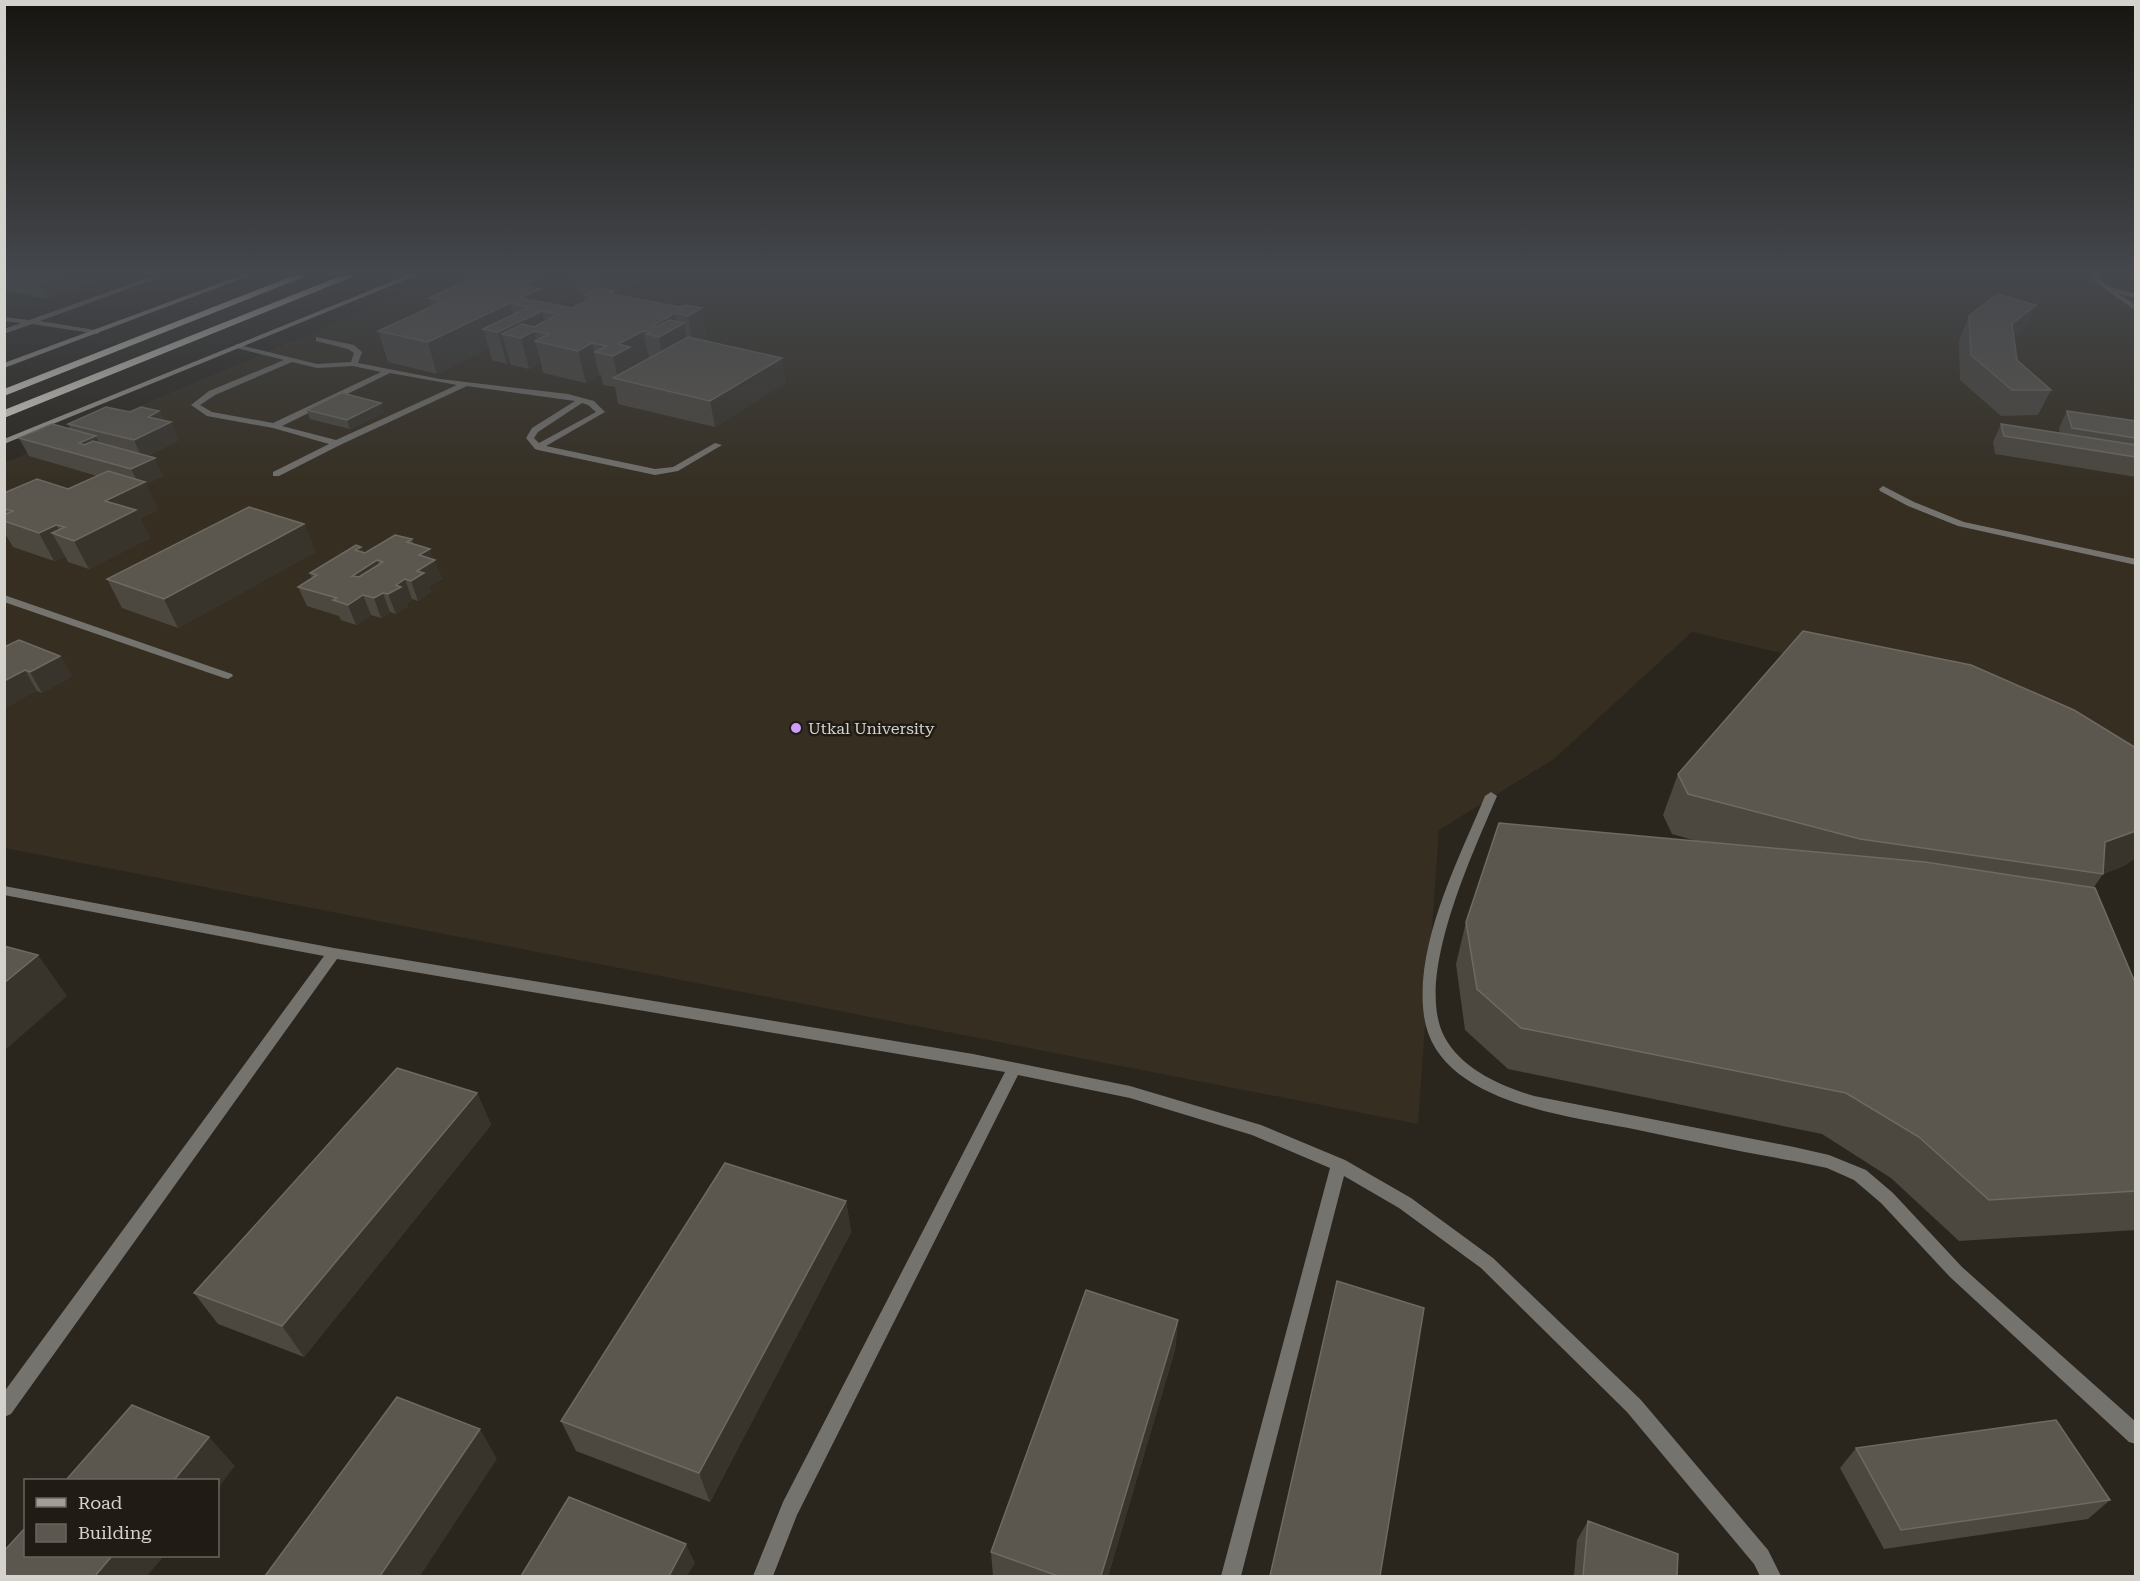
<svg xmlns="http://www.w3.org/2000/svg" width="2140" height="1581" font-family="'Roboto Serif',serif">
<style>
.built{fill:#352e21}
.lines{fill:none;stroke-linecap:round;stroke-linejoin:round}
.lane{fill:#75736e;fill-rule:evenodd}
.street{fill:#75736e;fill-rule:evenodd}
.secondary{fill:#a19e98;fill-rule:evenodd}
.highway{fill:#e4dfd4;fill-rule:evenodd}
.wall{fill:#4c4840;fill-rule:evenodd}
.shaded-wall{fill:#38342c}
.building{fill:#5b574f;stroke:#6e6a63;stroke-width:1.5;fill-rule:evenodd}
.poi-dot{fill:#d29cfd;stroke:#201c15;stroke-width:2}
.labels{text-anchor:middle;dominant-baseline:central;stroke-width:5;stroke-linejoin:round;paint-order:stroke}
.poi-label{font-size:16px;fill:#d4d2cd;stroke:#201c15;text-anchor:start}
</style>
<rect width="100%" height="100%" fill="#2a261e"/>
<path class="built" d="M 450,275 L 2135,275 L 2135,779 L 1968,697 L 1692,632 L 1554,759 L 1439,830 L 1418,1124 L 5,848 L 4,463 Z"/>
<g class="lines">
<path class="lane" d="M 2091,275 L 2097,275 C 2105,289 2122,290 2136,294 L 2136,298 L 2119,294 L 2136,305 L 2136,311 L 2095,282 Z
M 316,337 L 354,345 L 362,352 L 358,363 L 440,379 L 568,394 L 594,401 L 605,412 L 546,446 L 655,469 L 673,467 L 715,443 L 722,445 L 678,471 L 655,475 L 538,450 L 535,449 L 526,438 L 532,428 L 575,401 L 467,386 L 340,445 L 279,476 L 273,476 L 273,472 L 329,444 L 273,428 L 207,416 L 191,405 L 209,391 L 284,360 L 236,348 L 236,344 L 317,364 L 351,362 L 354,353 L 348,349 L 316,341 ZM 292,362 L 317,368 L 353,366 L 381,372 L 273,423 L 212,412 L 200,405 L 215,395 ZM 390,373 L 457,385 L 336,440 L 282,426 ZM 582,403 L 588,405 L 596,412 L 539,443 L 534,438 L 538,432 Z
M 1883,486 L 1914,502 L 1964,522 L 2136,559 L 2136,565 L 1958,526 L 1908,506 L 1880,491 L 1879,489 Z
M 4,595 L 232,674 L 233,676 L 228,679 L 224,678 L 4,602 Z"/>
<path class="street" d="M 156,275 L 166,275 L 40,321 L 95,330 L 99,332 L 98,334 L 32,324 L 4,334 L 4,329 L 21,323 L 4,321 L 4,317 L 29,320 Z
M 1491,792 L 1497,796 C 1473,853 1414,977 1444,1036 C 1461,1069 1501,1086 1534,1096 L 1794,1147 L 1829,1155 L 1866,1170 L 1893,1193 L 1962,1267 L 2136,1422 L 2136,1444 L 2129,1442 L 1950,1277 L 1881,1203 L 1854,1180 L 1827,1168 L 1794,1161 C 1742,1152 1690,1141 1638,1130 C 1571,1116 1436,1104 1424,1016 C 1414,945 1458,861 1485,796 Z
M 4,886 L 334,948 L 973,1054 L 1130,1086 L 1261,1125 L 1345,1160 L 1411,1198 L 1493,1258 L 1641,1400 L 1768,1550 L 1781,1576 L 1760,1576 L 1754,1564 L 1627,1412 L 1481,1268 L 1399,1208 L 1344,1176 L 1241,1576 L 1221,1576 L 1330,1168 L 1252,1135 L 1130,1098 L 1018,1075 L 797,1515 L 773,1576 L 753,1576 L 783,1502 L 1005,1072 L 337,959 L 11,1414 L 4,1417 L 4,1392 L 324,956 L 4,895 Z"/>
<path class="secondary" d="M 242,275 L 251,275 L 4,368 L 4,363 Z
M 408,275 L 417,275 L 4,444 L 4,439 Z"/>
<path class="highway" d="M 295,275 L 309,275 L 4,396 L 4,389 Z
M 343,275 L 357,275 L 4,418 L 4,410 Z"/>
</g>
<path class="wall" d="M 4,275 L 101,279 L 46,299 L 4,290 Z
M 480,275 L 651,275 L 614,292 L 615,295 L 680,307 L 685,305 L 707,339 L 704,341 L 782,358 L 785,383 L 715,427 L 618,404 L 615,387 L 603,385 L 601,375 L 599,375 L 586,383 L 543,373 L 541,363 L 529,369 L 511,365 L 510,362 L 507,364 L 492,360 L 489,348 L 437,374 L 388,362 L 378,331 L 432,307 L 429,298 ZM 577,292 L 586,294 L 584,295 L 585,301 L 572,308 L 552,304 Z
M 1969,316 L 2025,329 L 2014,338 L 2017,360 L 2051,390 L 2038,415 L 2001,416 L 1960,380 L 1959,340 Z
M 307,410 L 384,412 L 350,429 L 310,419 Z
M 159,411 L 163,420 L 179,440 L 147,456 L 163,476 L 146,484 L 158,510 L 140,518 L 150,538 L 89,569 L 68,562 L 65,556 L 54,561 L 13,547 L 4,532 L 4,493 L 68,489 L 97,476 L 29,456 L 19,438 L 70,429 L 68,424 L 130,412 Z
M 2067,411 L 2136,421 L 2136,477 L 1995,454 L 1993,442 L 2001,424 L 2060,433 L 2059,428 Z
M 304,524 L 315,552 L 178,628 L 122,608 L 107,579 Z
M 412,539 L 413,544 L 433,559 L 442,579 L 429,587 L 431,592 L 418,601 L 412,599 L 407,603 L 408,606 L 396,614 L 390,612 L 381,618 L 371,615 L 356,625 L 341,620 L 339,616 L 307,606 L 298,587 L 312,578 L 310,573 L 361,547 L 364,553 L 365,553 Z
M 4,647 L 60,656 L 72,676 L 42,693 L 37,691 Z
M 1678,774 L 2126,865 L 2103,874 L 2094,887 L 2136,985 L 2136,1230 L 1959,1241 L 1891,1178 L 1822,1134 L 1508,1069 L 1465,1030 L 1456,964 L 1466,922 L 1700,842 L 1672,834 L 1663,815 Z
M 477,1093 L 491,1125 L 304,1357 L 218,1324 L 194,1293 Z
M 846,1201 L 851,1232 L 710,1502 L 576,1451 L 561,1421 Z
M 1178,1320 L 1175,1350 L 1108,1576 L 993,1576 L 991,1552 Z
M 1856,1448 L 2110,1500 L 2088,1519 L 1884,1549 L 1840,1468 Z
M 1588,1521 L 1677,1576 L 1574,1576 L 1577,1540 Z"/>
<path class="shaded-wall" d="M 62,275 L 100,275 L 101,279 L 46,299 L 39,283 Z
M 544,275 L 573,275 L 577,292 L 545,308 L 542,311 L 548,334 L 534,331 L 537,342 L 535,341 L 541,363 L 529,369 L 521,338 L 502,334 L 510,362 L 507,364 L 498,332 L 483,329 L 489,348 L 437,374 L 428,342 L 510,303 L 516,324 L 529,307 L 512,290 Z
M 598,275 L 651,275 L 614,292 L 620,322 L 603,297 Z
M 2036,305 L 2025,329 L 2002,348 L 2012,324 Z
M 702,308 L 707,339 L 694,347 L 688,316 Z
M 675,313 L 678,326 L 684,323 L 690,354 L 665,369 L 659,337 L 652,326 Z
M 643,331 L 650,362 L 618,380 L 613,356 L 618,344 Z
M 592,343 L 599,375 L 586,383 L 578,351 Z
M 782,358 L 785,383 L 715,427 L 710,401 Z
M 381,403 L 384,412 L 350,429 L 347,420 Z
M 159,411 L 165,425 L 171,422 L 179,440 L 142,458 L 134,440 L 148,417 Z
M 96,436 L 105,454 L 79,443 Z
M 155,458 L 163,476 L 146,484 L 158,510 L 140,518 L 150,538 L 89,569 L 74,541 L 105,501 L 139,485 L 131,469 Z
M 304,524 L 315,552 L 178,628 L 164,599 Z
M 56,525 L 63,537 L 52,533 L 65,556 L 54,561 L 39,533 Z
M 361,547 L 368,566 L 377,560 L 384,580 L 360,595 L 352,576 L 355,550 Z
M 430,549 L 434,561 L 435,560 L 442,579 L 429,587 L 431,592 L 418,601 L 411,581 L 417,571 L 419,555 Z
M 405,579 L 412,599 L 407,603 L 408,606 L 396,614 L 388,594 L 396,585 Z
M 383,593 L 390,612 L 381,618 L 374,598 Z
M 363,595 L 371,615 L 356,625 L 348,605 Z
M 60,656 L 72,676 L 42,693 L 30,672 Z
M 25,670 L 37,691 L 4,709 L 4,681 Z
M 2136,831 L 2136,858 L 2126,865 L 2103,874 L 2105,842 Z
M 38,955 L 67,996 L 4,1051 L 4,983 Z
M 477,1093 L 491,1125 L 304,1357 L 282,1326 Z
M 846,1201 L 851,1232 L 710,1502 L 699,1473 Z
M 1178,1320 L 1175,1350 L 1108,1576 L 1101,1576 Z
M 480,1429 L 497,1459 L 420,1576 L 380,1576 Z
M 209,1437 L 235,1466 L 218,1488 L 218,1480 L 174,1480 Z
M 686,1544 L 695,1563 L 687,1576 L 669,1576 Z
M 112,1556 L 164,1556 L 147,1576 L 95,1576 Z"/>
<path class="building" d="M 4,275 L 62,275 L 39,283 L 4,276 Z
M 480,275 L 544,275 L 512,290 L 517,291 L 528,286 L 540,289 L 520,298 L 572,308 L 594,297 L 584,295 L 599,287 L 614,292 L 610,294 L 680,307 L 685,305 L 702,308 L 688,316 L 675,313 L 652,326 L 656,327 L 669,320 L 684,323 L 659,337 L 647,334 L 651,332 L 643,331 L 618,344 L 630,347 L 613,356 L 595,352 L 607,346 L 592,343 L 578,351 L 535,341 L 549,334 L 534,331 L 521,338 L 502,334 L 522,324 L 534,327 L 559,314 L 542,311 L 498,332 L 483,329 L 529,307 L 510,303 L 428,342 L 378,331 L 444,301 L 429,298 Z
M 1997,294 L 2036,305 L 2012,324 L 2017,360 L 2051,390 L 2012,390 L 1971,355 L 1969,316 Z
M 688,337 L 782,358 L 710,401 L 613,378 Z
M 342,393 L 381,403 L 347,420 L 307,410 Z
M 106,407 L 130,412 L 141,407 L 159,411 L 148,417 L 171,422 L 134,440 L 68,424 Z
M 2067,411 L 2136,421 L 2136,438 L 2072,428 Z
M 52,424 L 96,436 L 79,443 L 84,445 L 93,441 L 155,458 L 131,469 L 19,438 Z
M 2001,424 L 2136,445 L 2136,457 L 2004,436 Z
M 108,471 L 145,482 L 105,501 L 136,510 L 74,541 L 52,533 L 65,527 L 56,525 L 39,533 L 4,521 L 4,515 L 13,511 L 4,509 L 4,493 L 37,479 L 68,489 Z
M 249,507 L 304,524 L 164,599 L 107,579 Z
M 395,535 L 412,539 L 407,542 L 430,549 L 419,555 L 435,560 L 417,571 L 424,573 L 411,581 L 405,579 L 396,585 L 401,587 L 388,594 L 383,593 L 374,598 L 363,595 L 348,605 L 333,600 L 337,598 L 298,587 L 317,575 L 310,573 L 356,545 L 361,547 L 355,550 L 365,553 ZM 377,560 L 383,562 L 359,577 L 352,576 Z
M 1803,631 L 1971,665 L 2074,710 L 2136,748 L 2136,831 L 2105,842 L 2103,874 L 1860,839 L 1688,794 L 1678,774 Z
M 19,640 L 60,656 L 30,672 L 25,670 L 4,681 L 4,647 Z
M 1499,823 L 1925,862 L 2095,888 L 2136,985 L 2136,1191 L 1989,1200 L 1919,1137 L 1846,1093 L 1521,1028 L 1477,989 L 1466,922 Z
M 4,946 L 38,955 L 4,983 Z
M 397,1068 L 477,1093 L 282,1326 L 194,1293 Z
M 725,1163 L 846,1201 L 699,1473 L 561,1421 Z
M 1337,1281 L 1424,1308 L 1380,1576 L 1270,1576 Z
M 1086,1290 L 1178,1320 L 1101,1576 L 1058,1576 L 991,1552 Z
M 397,1397 L 480,1429 L 380,1576 L 265,1576 Z
M 132,1405 L 209,1437 L 174,1480 L 66,1480 Z
M 2056,1420 L 2110,1500 L 1901,1530 L 1856,1448 Z
M 569,1497 L 686,1544 L 669,1576 L 521,1576 Z
M 1588,1521 L 1678,1554 L 1677,1576 L 1583,1576 Z
M 26,1527 L 26,1556 L 112,1556 L 95,1576 L 4,1576 L 4,1551 Z"/>
<linearGradient id="sky" x2="0" y2="1"><stop stop-color="#171510"/><stop offset="0.55" stop-color="#44474c"/><stop offset="1" stop-color="#44474c" stop-opacity="0"/></linearGradient>
<rect width="2140" height="496" fill="url(#sky)"/>
<circle class="poi-dot" cx="796" cy="728" r="6"/>
<g class="labels">
<g class="poi-label">
<text x="808" y="728">Utkal University</text>
</g>
</g>
<rect width="2140" height="1581" fill="none" stroke="#d4d2cd" stroke-width="12"/>
<rect x="24" y="1479" width="195" height="78" fill="#201c15" stroke="#68655f" stroke-width="1.5"/>
<rect x="36" y="1498" width="30" height="9" fill="#a19e98" stroke="#68655f" stroke-width="1.5"/>
<text x="78" y="1509" font-size="18" fill="#d4d2cd">Road</text>
<rect x="36" y="1524" width="30" height="18" fill="#5b574f" stroke="#68655f" stroke-width="1.5"/>
<text x="78" y="1539" font-size="18" fill="#d4d2cd">Building</text>
</svg>
